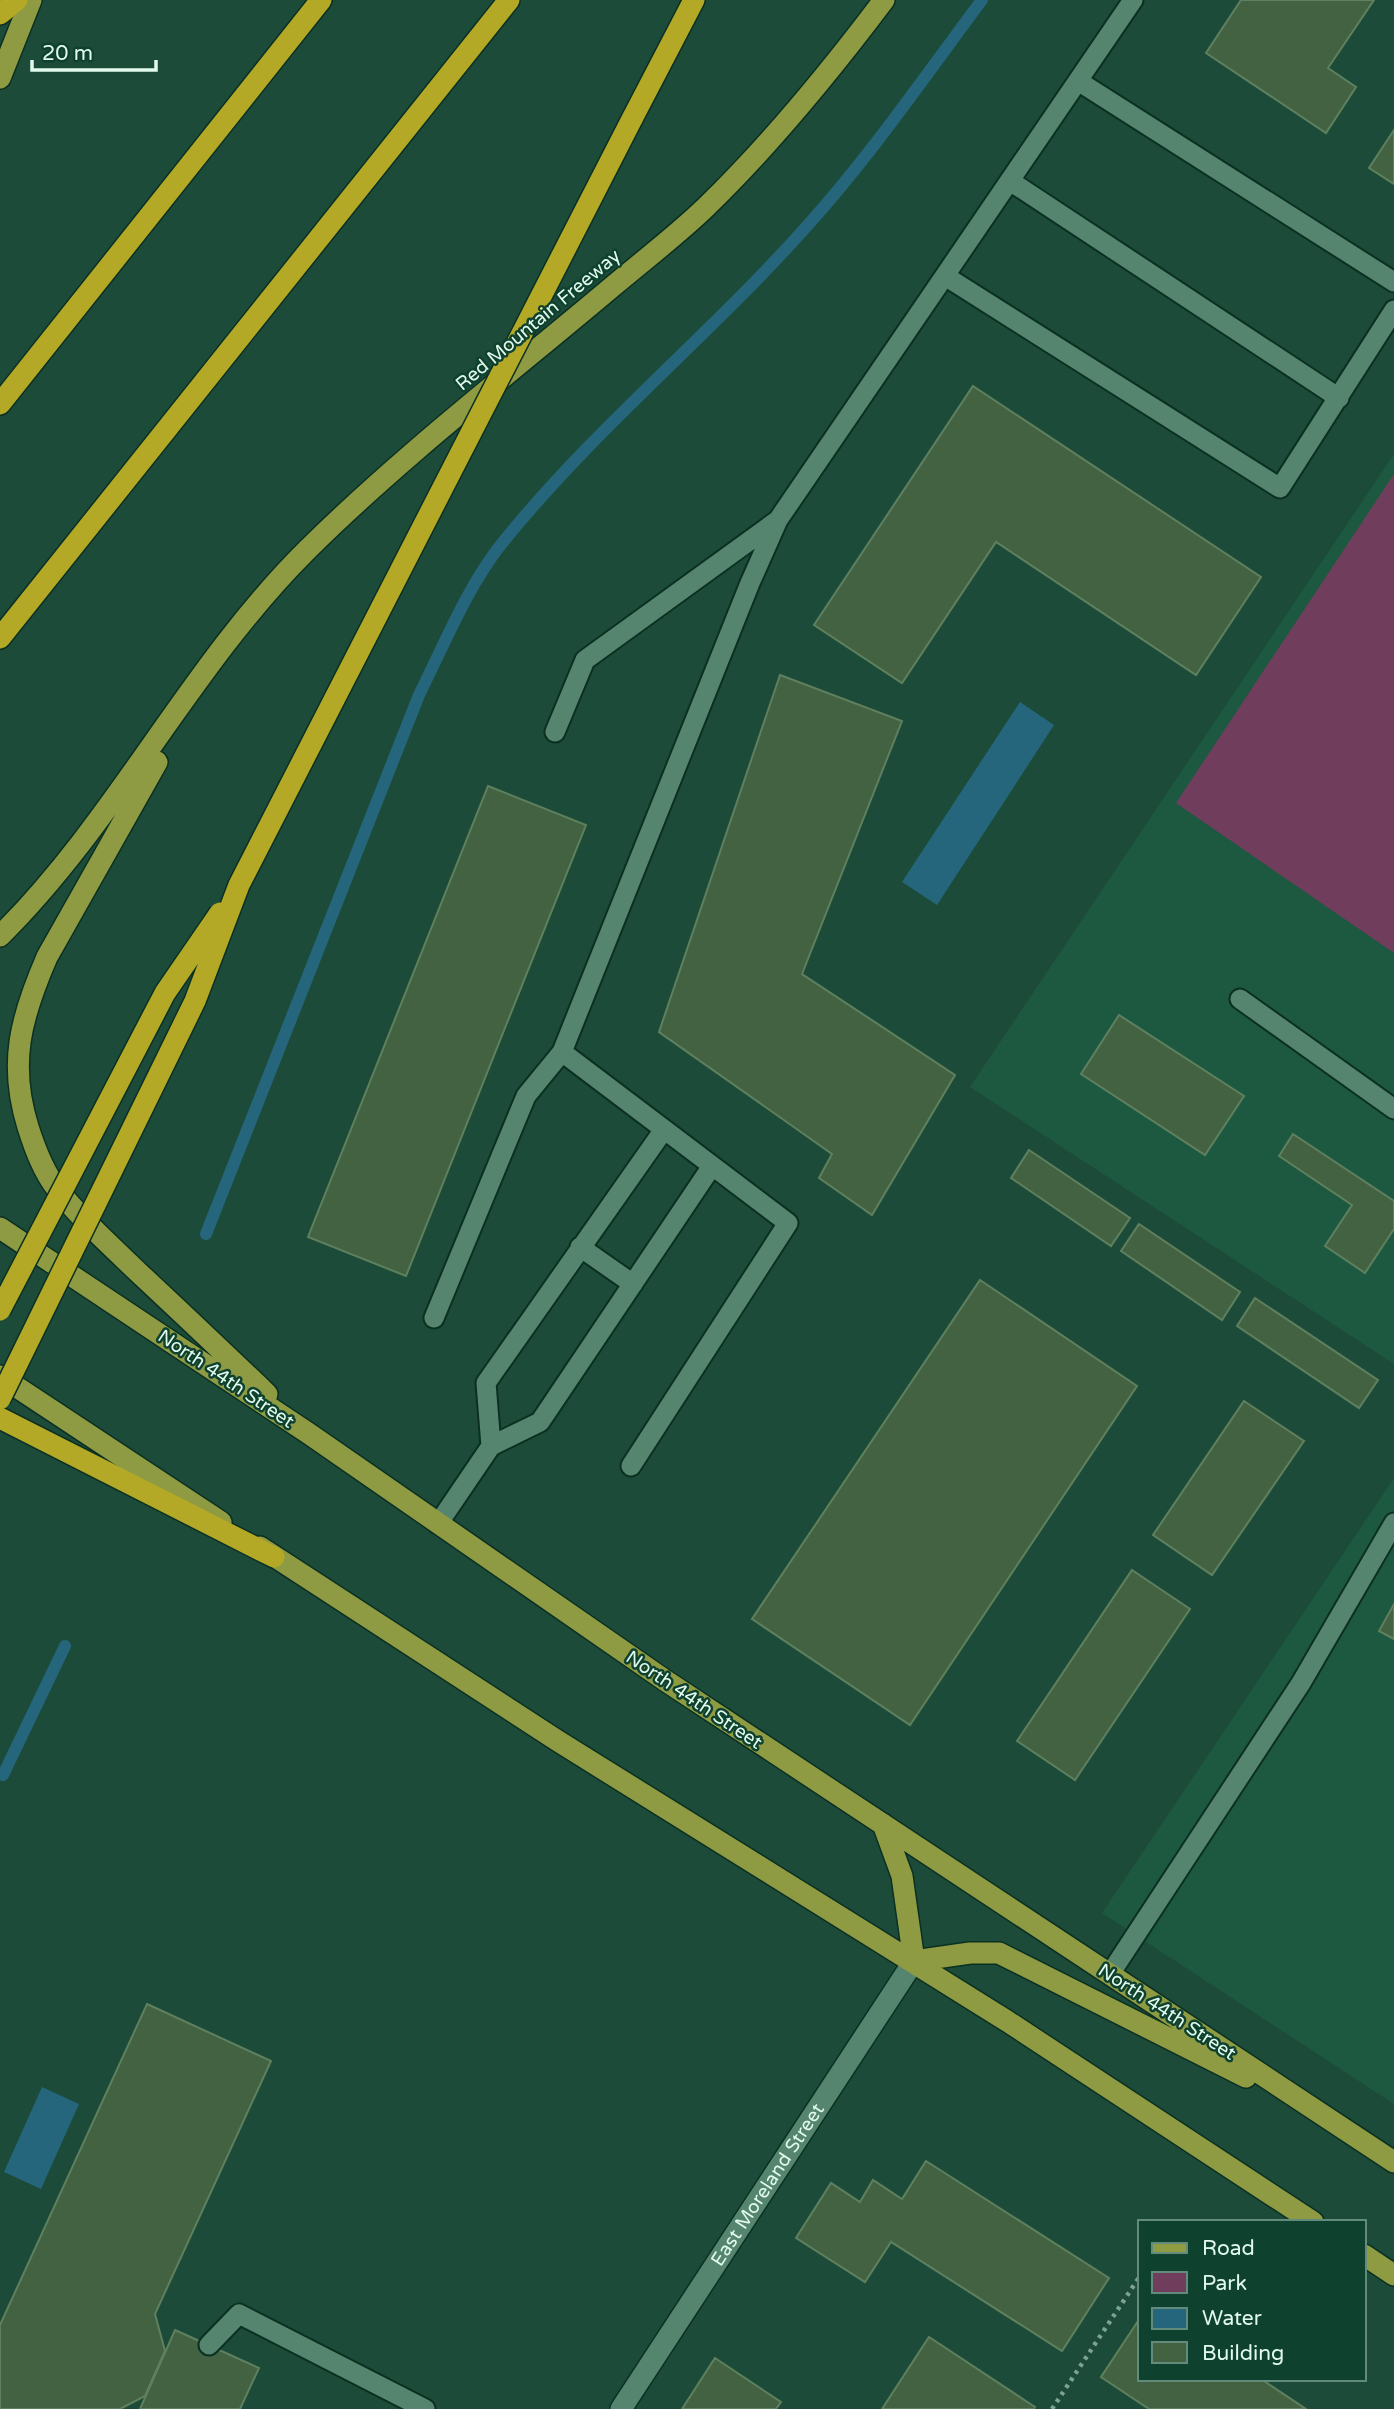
<svg xmlns="http://www.w3.org/2000/svg" width="1394" height="2409" font-family="'Varela Round',sans-serif">
<style>
.built{fill:#1d5841}
.green{fill:#703e5c}
.water{fill:#26667c}
.lines{fill:none;stroke-linecap:round;stroke-linejoin:round}
.stream{stroke:#26667c;stroke-width:12}
.building{fill:#436242;stroke:#5f805e;stroke-width:2}
.lane-casing{stroke:#0b3022;stroke-width:23}
.street-casing{stroke:#0b3022;stroke-width:24}
.primary-casing{stroke:#0b3022;stroke-width:24}
.highway-casing{stroke:#0b3022;stroke-width:24}
.path{stroke:#7ea393;stroke-width:4.5;stroke-dasharray:3.5 5;stroke-linecap:butt}
.lane{stroke:#55856f;stroke-width:19}
.street{stroke:#55856f;stroke-width:21}
.primary{stroke:#8e9b43;stroke-width:21}
.highway{stroke:#b4a926;stroke-width:21}
.highway-bridge-casing{stroke:#0b3022;stroke-width:24;stroke-linecap:butt}
.highway-bridge{stroke:#b4a926;stroke-width:21}
.labels{text-anchor:middle;dominant-baseline:central;stroke-width:5;stroke-linejoin:round;paint-order:stroke}
.street-label{font-size:19px;fill:#e1faed;stroke:#0f412f}
</style>
<rect width="100%" height="100%" fill="#1c4c39"/>
<path class="built" d="M 1394,454 L 1394,1364 L 970,1087 Z
M 1394,1478 L 1394,2104 L 1102,1913 Z"/>
<path class="green" d="M 1394,474 L 1394,953 L 1176,803 Z"/>
<path class="water" d="M 1020,702 L 1054,725 L 937,905 L 902,882 Z
M 42,2087 L 79,2104 L 41,2189 L 4,2172 Z"/>
<g class="lines">
<path class="stream" d="M 206,1234 L 419,695 C 444,645 468,585 503,542 C 595,428 710,335 807,226 C 871,155 925,76 982,0
M 3,1775 L 65,1646"/>
</g>
<path class="building" d="M 1241,0 L 1374,0 L 1328,68 L 1356,87 L 1326,133 L 1206,53 Z
M 1394,130 L 1394,184 L 1369,168 Z
M 973,386 L 1261,577 L 1196,675 L 996,542 L 902,683 L 814,625 Z
M 780,675 L 902,721 L 802,974 L 955,1075 L 872,1215 L 819,1178 L 832,1154 L 659,1032 Z
M 488,786 L 586,825 L 406,1276 L 308,1237 Z
M 1119,1015 L 1244,1096 L 1205,1155 L 1081,1074 Z
M 1293,1134 L 1394,1201 L 1394,1229 L 1365,1273 L 1325,1246 L 1352,1205 L 1279,1156 Z
M 1029,1150 L 1130,1218 L 1111,1246 L 1011,1178 Z
M 1139,1224 L 1240,1292 L 1222,1320 L 1121,1251 Z
M 980,1280 L 1137,1386 L 910,1725 L 752,1619 Z
M 1255,1298 L 1378,1380 L 1359,1408 L 1237,1326 Z
M 1244,1401 L 1304,1441 L 1212,1575 L 1153,1535 Z
M 1132,1570 L 1190,1609 L 1075,1780 L 1017,1741 Z
M 1394,1604 L 1394,1639 L 1379,1631 Z
M 147,2004 L 271,2061 L 155,2314 L 165,2351 L 145,2396 L 120,2409 L 0,2409 L 0,2325 Z
M 926,2161 L 1109,2278 L 1062,2351 L 891,2242 L 865,2282 L 796,2238 L 831,2183 L 860,2202 L 873,2180 L 902,2199 Z
M 1140,2318 L 1140,2379 L 1261,2379 L 1306,2409 L 1149,2409 L 1101,2377 Z
M 175,2330 L 259,2368 L 240,2409 L 140,2409 Z
M 929,2337 L 1035,2407 L 1034,2409 L 882,2409 Z
M 715,2358 L 781,2402 L 776,2409 L 682,2409 Z"/>
<g class="lines">
<defs>
<path id="lane" d="M 1078,81 L 1394,282
M 1010,181 L 1339,398
M 945,276 L 1280,488 L 1394,310
M 555,732 L 585,660 L 778,520 L 1133,0
M 1240,999 L 1394,1109
M 580,1247 L 633,1284
M 434,1318 L 526,1096 L 562,1052
M 491,1446 L 486,1383 L 663,1131
M 631,1466 L 788,1223 L 562,1052 L 750,583 L 778,520
M 438,1524 L 491,1446 L 540,1422 L 712,1166
M 1110,1974 L 1301,1683 L 1394,1523
M 209,2345 L 239,2314 L 425,2409"/>
<g id="street">
<path id="s1" d="M 621,2409 L 914,1961"/>
</g>
<path id="primary" d="M 0,78 L 31,0
M 157,762 L 47,957 C 21,1017 8,1063 28,1127 C 35,1149 43,1171 57,1189 C 82,1220 111,1246 139,1273 C 182,1313 224,1353 267,1394
M 0,936 C 117,820 190,666 307,550 C 402,456 510,373 612,287 C 644,260 677,235 706,207 C 772,143 829,73 884,0
M 0,1228 L 308,1433 L 666,1681 L 1394,2162
M 0,1376 L 221,1522
M 260,1547 L 558,1741 L 1007,2021 L 1313,2222
M 883,1824 L 902,1876 L 914,1961
M 914,1961 L 970,1953 L 999,1953 L 1246,2077
M 1364,2255 L 1394,2275"/>
<path id="highway" d="M 0,14 L 17,0
M 632,119 L 694,0
M 0,404 L 321,0
M 0,638 L 509,0
M 0,1418 L 274,1557"/>
</defs>
<use href="#lane" class="lane-casing"/>
<use href="#street" class="street-casing"/>
<use href="#primary" class="primary-casing"/>
<use href="#highway" class="highway-casing"/>
<path class="path" d="M 1052,2409 L 1140,2276"/>
<use href="#lane" class="lane"/>
<use href="#street" class="street"/>
<use href="#primary" class="primary"/>
<use href="#highway" class="highway"/>
<defs>
<path id="highway-bridge" d="M 0,1310 L 165,993 L 220,913
M 0,1399 L 195,1001 L 239,885 L 632,119"/>
</defs>
<use href="#highway-bridge" class="highway-bridge-casing"/>
<use href="#highway-bridge" class="highway-bridge"/>
</g>
<g class="labels">
<g class="street-label">
<text transform="translate(538 320) rotate(-40)">Red Mountain Freeway</text>
<text transform="translate(226 1379) rotate(34)">North 44th Street</text>
<text transform="translate(694 1700) rotate(34)">North 44th Street</text>
<text transform="translate(1167 2012) rotate(33)">North 44th Street</text>
<text stroke="none"><textPath href="#s1" startOffset="268">East Moreland Street</textPath></text>
</g>
</g>
<rect x="1138" y="2220" width="228" height="161" fill="#0f412f" stroke="#638b7b" stroke-width="2"/>
<rect x="1152" y="2243" width="35" height="10" fill="#8e9b43" stroke="#638b7b" stroke-width="2"/>
<text x="1202" y="2255" font-size="21" fill="#e1faed">Road</text>
<rect x="1152" y="2272" width="35" height="21" fill="#703e5c" stroke="#638b7b" stroke-width="2"/>
<text x="1202" y="2290" font-size="21" fill="#e1faed">Park</text>
<rect x="1152" y="2308" width="35" height="21" fill="#26667c" stroke="#638b7b" stroke-width="2"/>
<text x="1202" y="2325" font-size="21" fill="#e1faed">Water</text>
<rect x="1152" y="2342" width="35" height="21" fill="#436242" stroke="#638b7b" stroke-width="2"/>
<text x="1202" y="2360" font-size="21" fill="#e1faed">Building</text>
<path d="M32 60v10h124v-10" fill="none" stroke="#e1faed" stroke-width="3.5"/>
<text x="42" y="60" font-size="21" fill="#e1faed" stroke="#0f412f" stroke-width="5" paint-order="stroke">20 m</text>
</svg>
